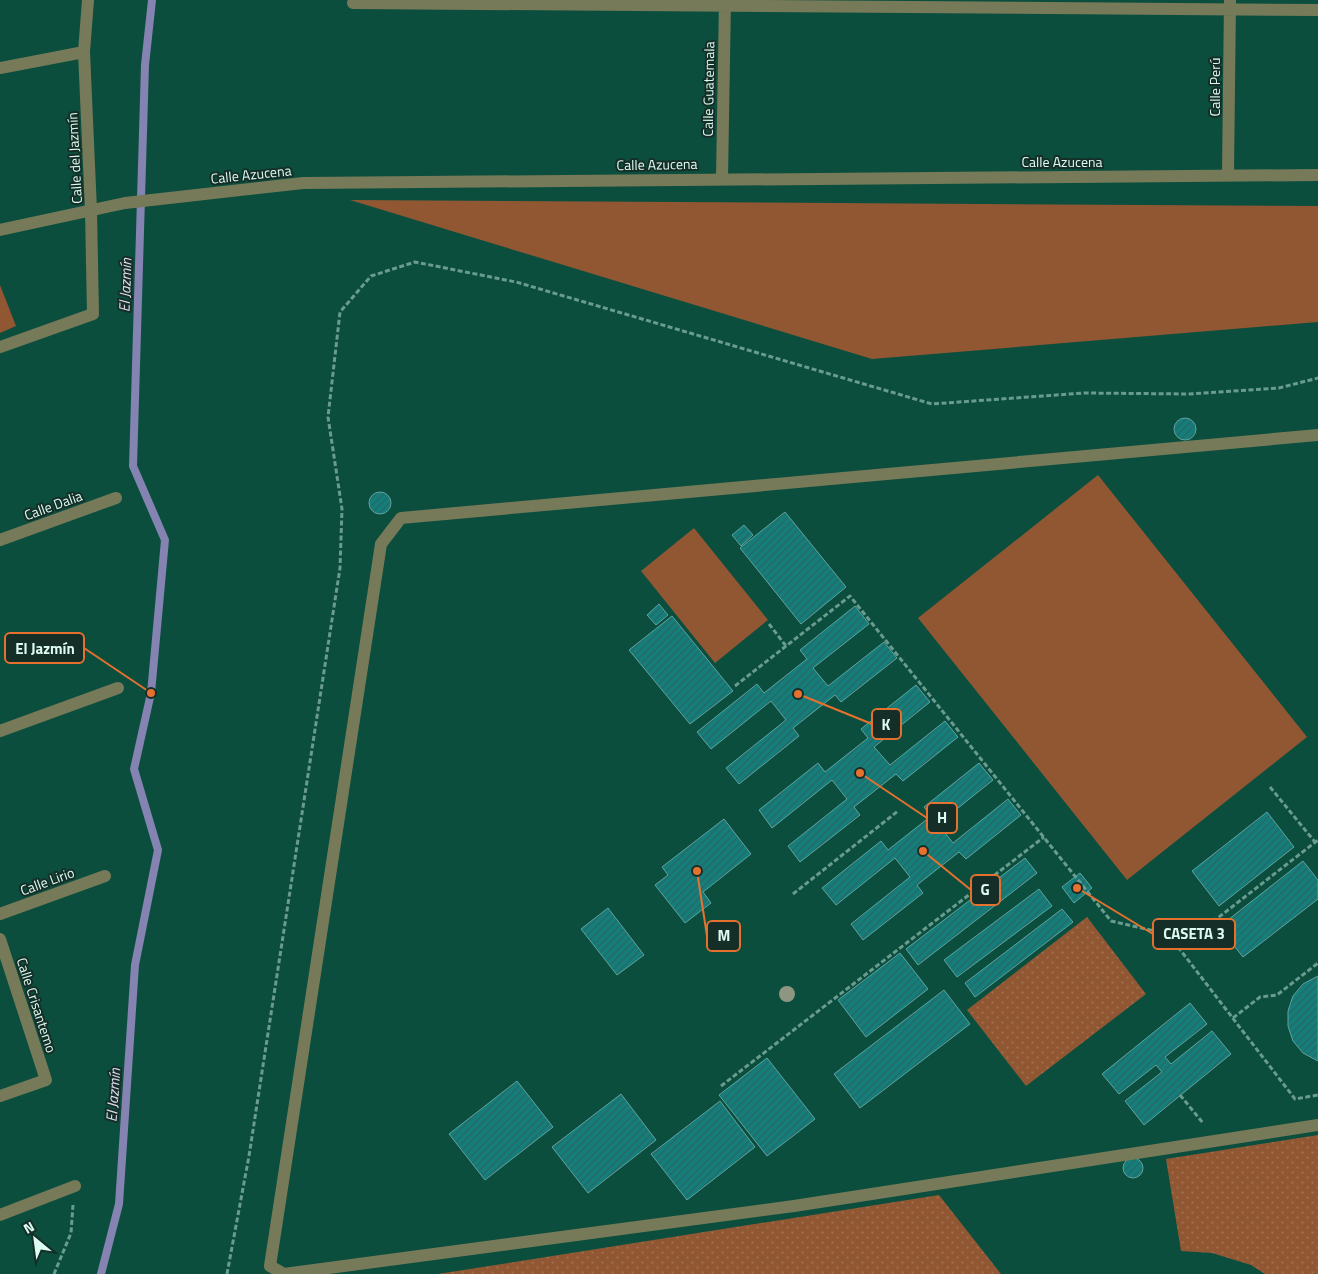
<svg xmlns="http://www.w3.org/2000/svg" width="1318" height="1274" font-family="'Titillium Web',sans-serif">
<style>
.grass{fill:url(#grass-dots)}
.park{fill:#915732}
.lines{fill:none;stroke-linecap:round;stroke-linejoin:round}
.stream{stroke:#8483b1;stroke-width:8}
.building{fill:url(#building-hatch);stroke:#60a3a0}
.path{stroke:#699c8e;stroke-width:3;stroke-dasharray:5 2.5;stroke-linecap:butt}
.minor{stroke:#777a58;stroke-width:12}
.tree{fill:#8e9682}
.labels{text-anchor:middle;dominant-baseline:central;stroke-width:4;stroke-linejoin:round;paint-order:stroke}
.street-label{font-size:14px;fill:#ddfcf1;stroke:#152e27}
.water-label{font-size:15px;font-style:italic;fill:#e1dff3;stroke:#152e27}
.leader{fill:none;stroke:#e6712e;stroke-width:2}
.callout-dot{fill:#e6712e;stroke:#152e27;stroke-width:2}
.callout{fill:#152e27;stroke:#e6712e;stroke-width:2}
.callout-label{font-size:15px;text-anchor:middle;font-weight:bold;fill:#ddfcf1}
</style>
<defs>
<pattern id="grass-dots" width="8" height="8" patternUnits="userSpaceOnUse" patternTransform="scale(1.25)"><rect width="8" height="8" fill="#915732"/><path d="M2 2h.1M6 6h.1" fill="none" stroke="#a07050" stroke-width="1.8" stroke-linecap="round"/></pattern>
<pattern id="building-hatch" width="6" height="6" patternUnits="userSpaceOnUse" patternTransform="scale(1.25)"><rect width="6" height="6" fill="#147e7b"/><path d="M-1 1l2-2M0 6l6-6M5 7l2-2" fill="none" stroke="#2b6562"/></pattern>
</defs>
<rect width="100%" height="100%" fill="#0b4e3e"/>
<path class="grass" d="M 1087,917 L 1146,994 L 1026,1086 L 967,1010 Z
M 1318,1135 L 1318,1274 L 1265,1274 L 1251,1265 L 1212,1253 L 1181,1251 L 1166,1159 Z
M 939,1195 L 1001,1274 L 438,1274 Z"/>
<path class="park" d="M 350,200 L 1318,206 L 1318,322 L 872,359 Z
M 0,285 L 16,326 L 0,333 Z
M 1098,475 L 1307,737 L 1127,880 L 918,618 Z
M 694,528 L 768,620 L 715,663 L 641,571 Z"/>
<g class="lines">
<path class="stream" d="M 101,1274 L 119,1204 L 135,965 L 158,850 L 134,769 L 151,693 L 165,540 L 133,466 L 145,65 L 152,0"/>
</g>
<path class="building" d="M1174 429a11 11 0 1 1 22 0a11 11 0 1 1-22 0Z
M369 503a11 11 0 1 1 22 0a11 11 0 1 1-22 0Z
M 785,512 L 846,587 L 801,624 L 740,548 Z
M 744,525 L 753,535 L 741,546 L 732,535 Z
M 659,604 L 668,615 L 656,625 L 647,615 Z
M 855,606 L 869,624 L 813,668 L 828,686 L 884,642 L 897,658 L 841,702 L 835,695 L 793,728 L 799,736 L 739,784 L 726,768 L 786,720 L 771,701 L 711,749 L 697,732 L 757,684 L 764,693 L 807,659 L 800,650 Z
M 672,616 L 733,691 L 690,724 L 629,650 Z
M 916,685 L 930,702 L 874,747 L 890,765 L 945,721 L 958,737 L 903,781 L 896,774 L 854,807 L 860,815 L 800,862 L 788,846 L 847,799 L 832,780 L 772,828 L 759,810 L 818,763 L 825,772 L 868,738 L 861,729 Z
M 979,763 L 993,780 L 938,824 L 953,843 L 1008,799 L 1021,815 L 966,859 L 959,852 L 917,885 L 923,893 L 863,940 L 851,924 L 910,877 L 895,858 L 836,905 L 822,888 L 881,841 L 888,850 L 931,816 L 924,807 Z
M 1267,812 L 1294,847 L 1219,906 L 1192,871 Z
M 724,819 L 751,854 L 703,892 L 711,903 L 685,923 L 655,885 L 668,875 L 662,867 Z
M 1025,858 L 1037,873 L 918,965 L 906,949 Z
M 1303,861 L 1318,880 L 1318,899 L 1243,957 L 1219,927 Z
M 1080,873 L 1092,888 L 1074,903 L 1062,887 Z
M 1039,889 L 1052,906 L 957,977 L 944,960 Z
M 608,908 L 644,955 L 617,975 L 581,929 Z
M 1062,909 L 1073,922 L 975,997 L 965,983 Z
M 900,953 L 928,989 L 866,1037 L 838,1000 Z
M 1318,976 L 1318,1061 L 1303,1053 L 1293,1041 L 1288,1026 L 1288,1011 L 1293,996 L 1303,984 Z
M 944,990 L 970,1024 L 860,1108 L 834,1074 Z
M 1190,1003 L 1207,1024 L 1165,1057 L 1171,1064 L 1212,1031 L 1231,1054 L 1144,1125 L 1125,1101 L 1162,1072 L 1156,1065 L 1119,1094 L 1102,1074 Z
M 767,1058 L 815,1119 L 767,1156 L 719,1095 Z
M 517,1081 L 553,1127 L 485,1180 L 449,1134 Z
M 621,1094 L 656,1140 L 588,1193 L 552,1147 Z
M 720,1101 L 755,1147 L 687,1200 L 651,1154 Z
M1123 1168a10 10 0 1 1 20 0a10 10 0 1 1-20 0Z"/>
<g class="lines">
<path class="path" d="M 769,624 L 786,646
M 735,686 L 850,596 L 1111,921 L 1168,934 L 1295,1099 L 1318,1095
M 1270,787 L 1315,842
M 793,894 L 898,811
M 1201,931 L 1318,840
M 1233,1018 L 1260,997 L 1277,995 L 1318,963
M 721,1086 L 1044,837
M 1180,1095 L 1203,1123
M 54,1274 L 71,1233 L 73,1205
M 227,1274 L 249,1156 L 340,568 L 342,509 L 328,417 L 340,312 L 371,276 L 415,262 L 516,282 L 932,404 L 1084,393 L 1188,394 L 1279,388 L 1318,378"/>
<path class="minor" d="M 353,3 L 1318,10
M 0,68 L 84,52
M 1228,174 L 1230,0
M 722,178 L 725,0
M 0,230 L 125,203 L 303,183 L 1318,175
M 0,347 L 93,314 L 91,210 L 84,52 L 88,0
M 1318,435 L 401,518 L 381,544 L 270,1266 L 284,1274 L 794,1206 L 1318,1125
M 0,540 L 116,498
M 0,731 L 118,688
M 0,914 L 105,876
M 0,939 L 46,1080 L 0,1096
M 0,1215 L 75,1186"/>
</g>
<circle class="tree" cx="787" cy="994" r="8"/>
<g class="labels">
<g class="street-label">
<text transform="translate(1214 87) rotate(-90)">Calle Perú</text>
<text transform="translate(708 89) rotate(-89)">Calle Guatemala</text>
<text transform="translate(74 158) rotate(-93)">Calle del Jazmín</text>
<text x="1062" y="161">Calle Azucena</text>
<text transform="translate(657 164) rotate(-1)">Calle Azucena</text>
<text transform="translate(251 174) rotate(-6)">Calle Azucena</text>
<text transform="translate(53 505) rotate(-20)">Calle Dalia</text>
<text transform="translate(47 881) rotate(-20)">Calle Lirio</text>
<text transform="translate(37 1005) rotate(72)">Calle Crisantemo</text>
</g>
<g class="water-label">
<text transform="translate(125 285) rotate(-88)">El Jazmín</text>
<text transform="translate(113 1095) rotate(-86)">El Jazmín</text>
</g>
</g>
<path class="leader" d="M151 693L84 648M798 694L872 724M860 773L927 818M923 851L971 890M1077 888L1153 934M697 871L707 936"/>
<g class="callout-dot">
<circle cx="151" cy="693" r="5"/>
<circle cx="798" cy="694" r="5"/>
<circle cx="860" cy="773" r="5"/>
<circle cx="923" cy="851" r="5"/>
<circle cx="1077" cy="888" r="5"/>
<circle cx="697" cy="871" r="5"/>
</g>
<g class="callout">
<rect x="5" y="633" width="79" height="30" rx="5"/>
<rect x="872" y="709" width="29" height="30" rx="5"/>
<rect x="927" y="803" width="30" height="30" rx="5"/>
<rect x="971" y="875" width="29" height="30" rx="5"/>
<rect x="1153" y="919" width="82" height="30" rx="5"/>
<rect x="707" y="921" width="33" height="30" rx="5"/>
</g>
<g class="callout-label">
<text x="45" y="654">El Jazmín</text>
<text x="886" y="730">K</text>
<text x="942" y="823">H</text>
<text x="985" y="895">G</text>
<text x="1194" y="939">CASETA 3</text>
<text x="724" y="941">M</text>
</g>
<g transform="translate(35 1239) rotate(331)" stroke="#152e27" stroke-width="4" paint-order="stroke">
<path d="M0-4L9 19L0 12L-9 19Z" fill="#ddfcf1"/>
<text y="-8" font-size="14" font-weight="bold" text-anchor="middle" fill="#ddfcf1">N</text>
</g>
</svg>
